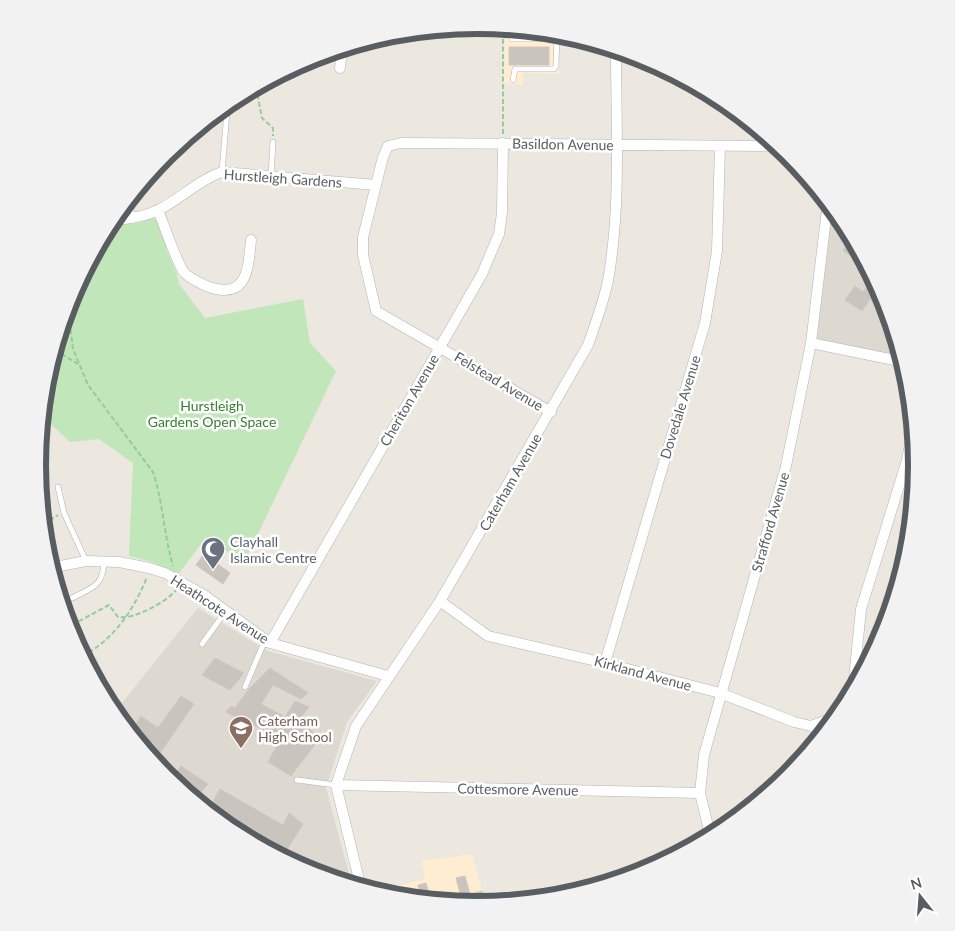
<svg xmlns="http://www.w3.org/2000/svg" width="955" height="931" font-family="Lato,sans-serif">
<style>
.commercial{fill:#ffedd1}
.education{fill:#ded9d0}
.green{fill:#c0e6b9}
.building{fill:#c9c4be;stroke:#d1c8bd}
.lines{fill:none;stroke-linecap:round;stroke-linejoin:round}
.service-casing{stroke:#b0b4b8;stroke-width:6}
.minor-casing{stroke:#b0b4b8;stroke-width:11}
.path{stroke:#95cc9c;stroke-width:2;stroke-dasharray:5 2.5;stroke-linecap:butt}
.service{stroke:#fff;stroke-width:5}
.minor{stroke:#fff;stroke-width:10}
.labels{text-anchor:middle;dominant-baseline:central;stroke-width:5;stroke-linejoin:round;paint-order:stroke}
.street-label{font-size:14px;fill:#585d61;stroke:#fff}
.park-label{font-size:14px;fill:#37812f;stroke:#fff}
.worship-label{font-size:14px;fill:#5b616d;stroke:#fff;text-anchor:start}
.education-label{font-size:14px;fill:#785e54;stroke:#fff;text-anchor:start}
.rim{fill:none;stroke:#585d61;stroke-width:6}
</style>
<rect width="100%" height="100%" fill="#ece7df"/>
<path class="commercial" d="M 559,37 L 559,74 L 523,73 L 523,85 L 504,83 L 505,38 Z
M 472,854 L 486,905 L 391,897 L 372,892 L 425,879 L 422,861 Z"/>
<path class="education" d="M 827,200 L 844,221 L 885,297 L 904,362 L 811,343 Z
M 198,608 L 268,651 L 377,681 L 347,722 L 326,788 L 352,885 L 309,872 L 233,832 L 166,777 L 114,713 Z"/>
<path class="green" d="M 153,218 L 159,221 L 165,236 L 166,249 L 177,274 L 179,284 L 205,318 L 303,299 L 310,343 L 336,371 L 244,563 L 206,537 L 178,575 L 152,562 L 129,556 L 133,463 L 99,439 L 70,442 L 42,416 L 46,379 L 71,297 L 109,226 L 138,223 Z"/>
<path class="building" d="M 509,47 L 549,47 L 549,65 L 509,65 Z
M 852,237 L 869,268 L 876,281 L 857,268 L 860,262 L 843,251 Z
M 855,286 L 863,292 L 866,288 L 878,296 L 881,291 L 889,311 L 870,299 L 862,311 L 845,300 Z
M 204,554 L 230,573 L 223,584 L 196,565 Z
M 215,658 L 244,673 L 230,690 L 202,675 Z
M 270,668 L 308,693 L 301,699 L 273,685 L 261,704 L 285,717 L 295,701 L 309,707 L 299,720 L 320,738 L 291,776 L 268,762 L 281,738 L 225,712 L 232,706 L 235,708 L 249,689 Z
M 181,696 L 194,704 L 160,753 L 147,749 L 150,746 L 130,734 L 141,716 L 158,728 Z
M 181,766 L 208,784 L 195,799 L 171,781 Z
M 220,789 L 283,825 L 289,813 L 303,824 L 283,856 L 270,849 L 271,846 L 210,807 Z
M 465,876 L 470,894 L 482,891 L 485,905 L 443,903 L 461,897 L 456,878 Z
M 426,883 L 428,890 L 420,893 L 418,885 Z
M 396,890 L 398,898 L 380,894 Z"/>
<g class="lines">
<defs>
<path id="service" d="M 510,28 L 512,39 L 557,39
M 513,80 L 515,69 L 554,69 L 556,66 L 557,33
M 219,110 L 227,111 L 222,172
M 271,176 L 273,142
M 131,218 L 132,196
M 42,417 L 43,418
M 58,487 L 64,513 L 86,561
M 72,598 C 93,587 103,587 104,561
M 202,644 L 226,611
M 87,665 L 95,662
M 245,687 L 263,645 L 269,644
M 297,780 L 336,785"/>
<path id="minor" d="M 340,68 L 342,49
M 158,210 C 166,230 173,253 183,271 C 187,277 200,283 206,286 C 247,301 248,271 251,240
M 112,220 C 128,219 144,217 158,210 C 181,199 198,180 222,172 L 376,185
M 811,343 L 904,362
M 551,412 L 376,311 L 363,255 L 363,237 L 383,157 L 388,146 L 401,143 L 779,146
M 50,568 L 86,561 L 119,562 L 149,568 L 165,573 L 204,595 L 270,643 L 388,676
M 440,601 L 488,636 L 605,663 L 720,693 L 794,722 L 811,726 L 830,719 L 847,704
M 270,643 L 482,274 L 499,234 L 502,213 L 503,143
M 605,663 L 705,323 L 717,251 L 720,146
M 847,703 L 854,679 L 861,609 L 907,460 L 914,423
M 336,785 L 700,793
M 711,838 L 700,793 L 704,755 L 786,466 L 811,343 L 828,201
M 361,888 L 336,785 L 356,726 L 440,601 L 588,345 C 596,322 605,299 609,275 C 621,201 616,124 616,49"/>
</defs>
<use href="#service" class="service-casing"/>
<use href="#minor" class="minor-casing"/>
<path class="path" d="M 256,87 L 262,118 L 273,128 L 273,136
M 503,134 L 503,31
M 68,307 L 73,349 L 88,385 L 153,472 C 163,502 164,535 173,566
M 55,350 L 78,364
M 43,524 L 58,515
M 62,606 L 87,654
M 72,625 L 109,605 L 118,617 C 133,620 167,602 176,590
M 82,656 C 113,641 135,608 147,577"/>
<use href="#service" class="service"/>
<use href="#minor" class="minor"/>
</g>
<defs>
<symbol id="mosque-pin" viewBox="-11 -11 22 30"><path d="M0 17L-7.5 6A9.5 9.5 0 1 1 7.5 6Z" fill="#6b7280" stroke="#fff"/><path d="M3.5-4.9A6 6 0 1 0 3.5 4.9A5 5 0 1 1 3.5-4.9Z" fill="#fff"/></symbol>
<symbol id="school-pin" viewBox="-11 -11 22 30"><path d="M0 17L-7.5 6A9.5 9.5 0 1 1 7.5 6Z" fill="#8d6e63" stroke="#fff"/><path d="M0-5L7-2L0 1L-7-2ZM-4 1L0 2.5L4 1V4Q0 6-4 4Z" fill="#fff"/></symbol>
</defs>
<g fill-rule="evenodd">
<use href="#mosque-pin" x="199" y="535" width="28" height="38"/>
<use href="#school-pin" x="227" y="714" width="28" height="38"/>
</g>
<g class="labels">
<g class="street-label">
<text transform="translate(563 144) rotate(1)">Basildon Avenue</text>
<text transform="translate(283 178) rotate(4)">Hurstleigh Gardens</text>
<text transform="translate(499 381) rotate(31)">Felstead Avenue</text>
<text transform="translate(409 400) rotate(-60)">Cheriton Avenue</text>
<text transform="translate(680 407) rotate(-73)">Dovedale Avenue</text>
<text transform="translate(510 482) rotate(-60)">Caterham Avenue</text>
<text transform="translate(770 522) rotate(-74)">Strafford Avenue</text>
<text transform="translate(220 609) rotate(33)">Heathcote Avenue</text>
<text transform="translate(643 673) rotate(15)">Kirkland Avenue</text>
<text transform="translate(518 789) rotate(1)">Cottesmore Avenue</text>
</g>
<g class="park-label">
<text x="212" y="405">Hurstleigh<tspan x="212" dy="16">Gardens Open Space</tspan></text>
</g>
<g class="worship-label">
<text x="230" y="541">Clayhall<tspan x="230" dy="16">Islamic Centre</tspan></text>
</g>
<g class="education-label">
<text x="258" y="720">Caterham<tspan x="258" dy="16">High School</tspan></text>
</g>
</g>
<path d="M0 0H955V931H0ZM46 465a431 431 0 1 1 862 0a431 431 0 1 1-862 0Z" fill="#f2f2f2" fill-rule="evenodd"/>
<path class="rim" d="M46 465a431 431 0 1 1 862 0a431 431 0 1 1-862 0Z"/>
<g transform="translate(920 896) rotate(343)" stroke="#ffffff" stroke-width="4" paint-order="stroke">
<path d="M0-4L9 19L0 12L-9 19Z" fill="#585d61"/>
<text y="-8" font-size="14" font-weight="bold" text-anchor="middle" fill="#585d61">N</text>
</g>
</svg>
